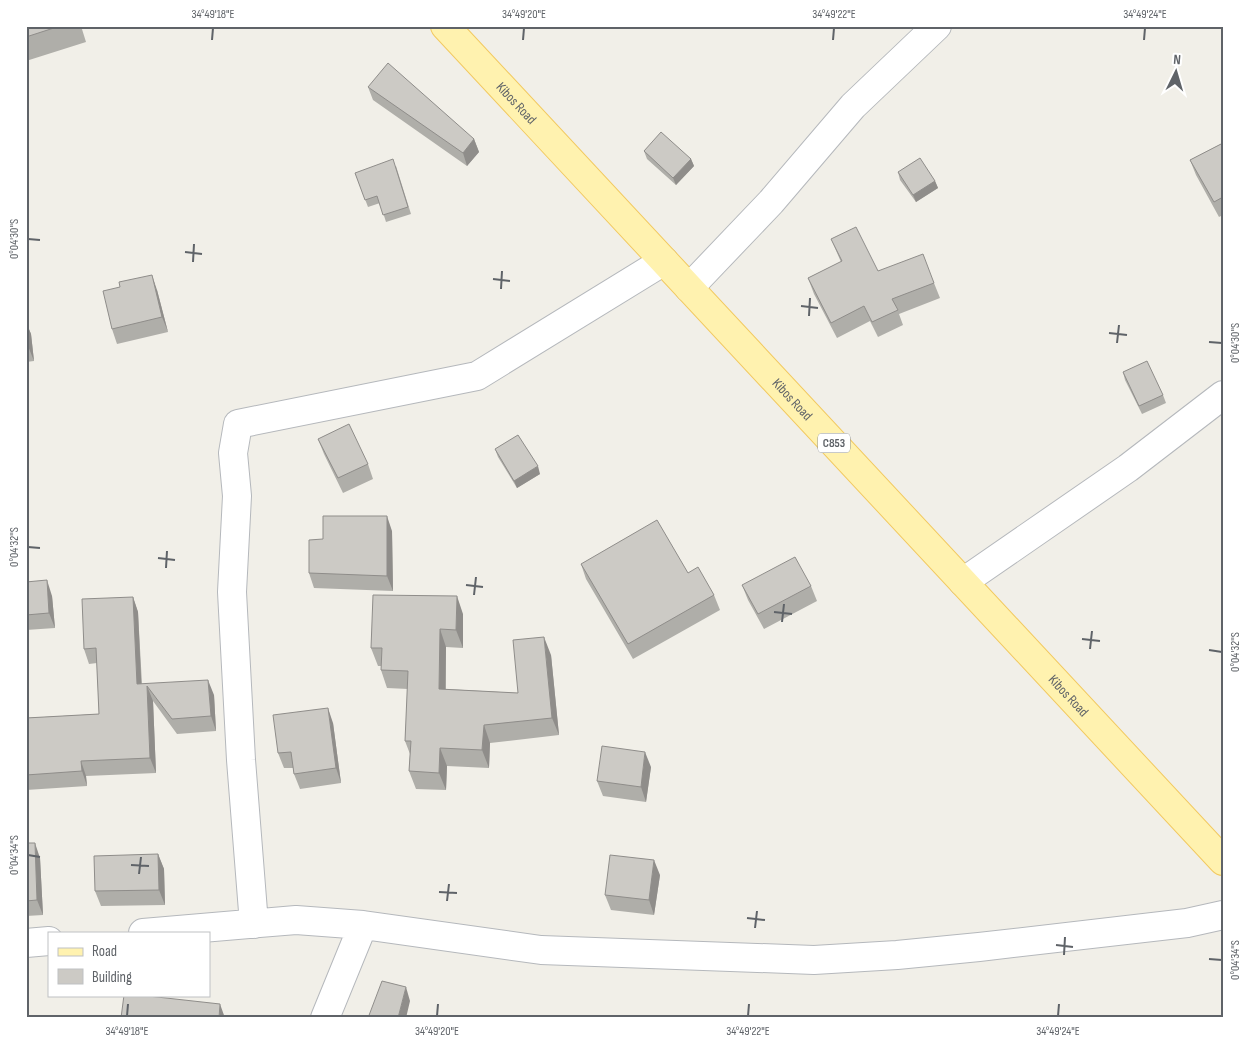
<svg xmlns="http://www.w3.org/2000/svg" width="1249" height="1044" font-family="'Sofia Sans Condensed',sans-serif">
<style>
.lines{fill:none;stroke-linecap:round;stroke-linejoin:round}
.minor-casing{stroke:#b5b8bc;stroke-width:30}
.primary-casing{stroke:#f2c960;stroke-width:30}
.minor{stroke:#fff;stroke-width:28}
.primary{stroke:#fff2af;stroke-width:28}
.wall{fill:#afaea9}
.shaded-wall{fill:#8f8d8a}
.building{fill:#cccac5;stroke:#8f8d8a}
.ticks{fill:none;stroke:#5f6368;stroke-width:2}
.labels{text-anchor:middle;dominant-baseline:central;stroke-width:4;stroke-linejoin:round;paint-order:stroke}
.shield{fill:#fff;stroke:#8f9295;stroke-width:1}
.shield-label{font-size:12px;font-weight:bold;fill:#5f6368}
.street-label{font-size:14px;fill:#5f6368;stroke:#fff}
.neatline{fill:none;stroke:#5f6368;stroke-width:2}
.ticks-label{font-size:12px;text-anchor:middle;fill:#5f6368}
</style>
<rect width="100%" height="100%" fill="#f1efe8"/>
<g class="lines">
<defs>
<path id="minor" d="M 689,288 L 771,202 L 853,106 L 937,26
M 963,582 L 1128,468 L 1223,395
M 254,924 L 241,760 L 232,592 L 237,496 L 233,453 L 238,424 L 477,376 L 664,261
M 143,933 L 296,920 L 363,925 L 541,950 L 814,960 L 897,955 L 979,947 L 1187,923 L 1223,915
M 26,943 L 49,941
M 325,1018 L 363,925"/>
<g id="primary">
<path id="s1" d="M 445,26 L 1223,861"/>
</g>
</defs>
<use href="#minor" class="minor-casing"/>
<use href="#primary" class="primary-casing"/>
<use href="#minor" class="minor"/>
<use href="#primary" class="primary"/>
</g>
<path class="wall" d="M 26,26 L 81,26 L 86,42 L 26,61 Z
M 368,87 L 474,139 L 479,152 L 467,166 L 373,100 Z
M 1223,143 L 1223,215 L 1219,217 L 1196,175 L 1190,160 Z
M 644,151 L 691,159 L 694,166 L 676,185 L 647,159 Z
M 396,166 L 411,214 L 386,222 L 380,203 L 368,207 L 355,173 Z
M 898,172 L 935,181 L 938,188 L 916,202 L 900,180 Z
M 831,239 L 878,271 L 934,283 L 940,298 L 899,314 L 903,325 L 878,337 L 870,321 L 837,338 L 814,294 L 808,278 L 841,262 Z
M 157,290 L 168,332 L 117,344 L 112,329 Z
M 26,322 L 31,334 L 34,361 L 26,362 Z
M 1123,372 L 1163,395 L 1166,403 L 1142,414 L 1125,380 Z
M 318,439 L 368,464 L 373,479 L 343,493 L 324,454 Z
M 495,449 L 540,474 L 517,488 L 498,457 Z
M 392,531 L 393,591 L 314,588 L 309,573 L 323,539 Z
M 581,564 L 714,595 L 720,610 L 633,659 L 586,579 Z
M 26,582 L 52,596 L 55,628 L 26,630 Z
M 742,585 L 811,586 L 817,601 L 764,629 L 748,600 Z
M 133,597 L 138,612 L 142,684 L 214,695 L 216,731 L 177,734 L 153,701 L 156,773 L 86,776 L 87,786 L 26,790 L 26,718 L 99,714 L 97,663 L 89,664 L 84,649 Z
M 463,614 L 463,648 L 446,647 L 446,689 L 518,693 L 551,655 L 559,735 L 490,743 L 489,768 L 447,766 L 446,790 L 416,789 L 409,771 L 410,754 L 405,741 L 408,689 L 387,688 L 381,670 L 381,666 L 378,666 L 371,648 Z
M 333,723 L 341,783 L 300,789 L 294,774 L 293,768 L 284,768 L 278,753 Z
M 651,767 L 646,802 L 603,796 L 597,781 Z
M 26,843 L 40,858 L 43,915 L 26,916 Z
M 158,854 L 164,869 L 165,905 L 101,906 L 95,891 Z
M 660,875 L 654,915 L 611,910 L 605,895 Z"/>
<path class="shaded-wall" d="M 474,139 L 479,152 L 467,166 L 463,153 Z
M 691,159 L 694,166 L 676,185 L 673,178 Z
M 935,181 L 938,188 L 916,202 L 913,195 Z
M 152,275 L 157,290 L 168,332 L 162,317 Z
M 26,322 L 31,334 L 34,361 L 28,346 Z
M 538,466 L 540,474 L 517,488 L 514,481 Z
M 387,516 L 392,531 L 393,591 L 387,576 Z
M 47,580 L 52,596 L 55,628 L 49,613 Z
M 457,596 L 463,614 L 463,648 L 456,630 Z
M 133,597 L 138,612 L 142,699 L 137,684 Z
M 440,629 L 446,647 L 445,707 L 439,689 Z
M 544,637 L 551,655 L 559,735 L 552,718 Z
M 208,680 L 214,695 L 216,731 L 211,716 Z
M 147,686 L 153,701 L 156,773 L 150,758 Z
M 328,708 L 333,723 L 341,783 L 336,768 Z
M 484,725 L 490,743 L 489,768 L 482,750 Z
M 440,748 L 447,766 L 446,790 L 439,773 Z
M 645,752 L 651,767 L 646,802 L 641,787 Z
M 81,761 L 86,776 L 87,786 L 82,771 Z
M 35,843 L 40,858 L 43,915 L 37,900 Z
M 158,854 L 164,869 L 165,905 L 159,890 Z
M 654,860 L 660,875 L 654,915 L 649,900 Z
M 406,987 L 410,1001 L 406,1018 L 398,1018 Z
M 220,1004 L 225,1018 L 219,1018 Z"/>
<path class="building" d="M 26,26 L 60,26 L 26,37 Z
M 388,63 L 474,139 L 463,153 L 368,87 Z
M 661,132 L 691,159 L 673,178 L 644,151 Z
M 1223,143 L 1223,197 L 1214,202 L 1190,160 Z
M 920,158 L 935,181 L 913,195 L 898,172 Z
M 393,159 L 408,207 L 383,215 L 377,196 L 365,200 L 355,173 Z
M 856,227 L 878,271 L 923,254 L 934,283 L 892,299 L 898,310 L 872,322 L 864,306 L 831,323 L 808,278 L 842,261 L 831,239 Z
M 152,275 L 162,317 L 112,329 L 103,291 L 120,287 L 119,282 Z
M 26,329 L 28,346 L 26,346 Z
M 1147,361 L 1163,395 L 1139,406 L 1123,372 Z
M 349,424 L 368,464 L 338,478 L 318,439 Z
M 518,435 L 538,466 L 514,481 L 495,449 Z
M 323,516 L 387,516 L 387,576 L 309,573 L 309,540 L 323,539 Z
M 657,520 L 688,573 L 698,567 L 714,595 L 628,644 L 581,564 Z
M 795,557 L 811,586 L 758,614 L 742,585 Z
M 47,580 L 49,613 L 26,615 L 26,582 Z
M 373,595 L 457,596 L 456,630 L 440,629 L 439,689 L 518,693 L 513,640 L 544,637 L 552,718 L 484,725 L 482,750 L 440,748 L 439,773 L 409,771 L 411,741 L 405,741 L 408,671 L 381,670 L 382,648 L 371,648 Z
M 133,597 L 137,684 L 208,680 L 211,716 L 172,719 L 147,686 L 150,758 L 81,761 L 82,771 L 26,775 L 26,718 L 99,714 L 96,648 L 84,649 L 82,599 Z
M 328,708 L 336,768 L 294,774 L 291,752 L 278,753 L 273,715 Z
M 602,746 L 645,752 L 641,787 L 597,781 Z
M 26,843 L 35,843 L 37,900 L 26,901 Z
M 158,854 L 159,890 L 95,891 L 94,856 Z
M 610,855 L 654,860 L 649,900 L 605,895 Z
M 382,981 L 406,987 L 398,1018 L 368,1018 Z
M 124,995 L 139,995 L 220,1004 L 219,1018 L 121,1018 Z"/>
<path class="ticks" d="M 212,40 L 213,28M 523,40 L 524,28M 833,40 L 834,28M 1144,40 L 1145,28M 28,239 L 40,240M 185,252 L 202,254M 193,262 L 194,244M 493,279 L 510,281M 501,289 L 502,271M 801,306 L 818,308M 809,316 L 810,298M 1109,333 L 1127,335M 1209,342 L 1222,343M 1117,343 L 1119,325M 28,547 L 40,548M 158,558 L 175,560M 166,568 L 167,551M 466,585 L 483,587M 474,595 L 476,577M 774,612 L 792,614M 782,622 L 784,604M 1082,639 L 1100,641M 1090,649 L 1092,631M 1209,650 L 1222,652M 28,855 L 40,857M 131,865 L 149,866M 139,874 L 141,857M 439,892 L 457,893M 447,901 L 449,884M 747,918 L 765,920M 755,928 L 757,911M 1056,945 L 1073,947M 1064,955 L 1065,937M 1209,959 L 1222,960M 127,1016 L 128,1004M 437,1016 L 438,1004M 748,1016 L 749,1004M 1058,1016 L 1059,1004"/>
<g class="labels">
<rect class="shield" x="818" y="433.5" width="32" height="19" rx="4"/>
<g class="shield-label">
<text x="834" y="443">C853</text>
</g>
<g class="street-label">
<text stroke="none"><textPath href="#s1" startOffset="105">Kibos Road</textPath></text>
<text stroke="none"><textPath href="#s1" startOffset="510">Kibos Road</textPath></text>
<text stroke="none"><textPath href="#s1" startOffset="915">Kibos Road</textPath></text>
</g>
</g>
<rect width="1249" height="1044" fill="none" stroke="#ffffff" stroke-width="55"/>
<rect x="48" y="932" width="162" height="65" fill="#ffffff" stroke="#bfc1c3"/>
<rect x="58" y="948" width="25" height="8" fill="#fff2af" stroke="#bfc1c3"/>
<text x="92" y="956" font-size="15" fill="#5f6368">Road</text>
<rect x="58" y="969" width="25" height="15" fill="#cccac5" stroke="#bfc1c3"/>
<text x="92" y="982" font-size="15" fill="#5f6368">Building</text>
<g transform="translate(1176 72) rotate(5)" stroke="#ffffff" stroke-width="4" paint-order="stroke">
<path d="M0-4L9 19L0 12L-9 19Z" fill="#5f6368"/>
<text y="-8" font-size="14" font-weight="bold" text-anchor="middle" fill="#5f6368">N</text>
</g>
<rect x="28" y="28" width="1194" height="988" class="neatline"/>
<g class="ticks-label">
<text x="213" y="18">34°49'18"E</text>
<text x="524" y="18">34°49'20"E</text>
<text x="834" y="18">34°49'22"E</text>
<text x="1145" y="18">34°49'24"E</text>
<text transform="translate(14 239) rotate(-90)" y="4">0°04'30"S</text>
<text transform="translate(1235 343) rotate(-90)" y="4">0°04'30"S</text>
<text transform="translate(14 547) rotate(-90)" y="4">0°04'32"S</text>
<text transform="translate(1235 652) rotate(-90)" y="4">0°04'32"S</text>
<text transform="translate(14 855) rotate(-90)" y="4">0°04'34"S</text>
<text transform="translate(1235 960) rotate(-90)" y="4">0°04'34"S</text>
<text x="127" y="1035">34°49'18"E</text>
<text x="437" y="1035">34°49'20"E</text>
<text x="748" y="1035">34°49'22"E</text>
<text x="1058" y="1035">34°49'24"E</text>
</g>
</svg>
